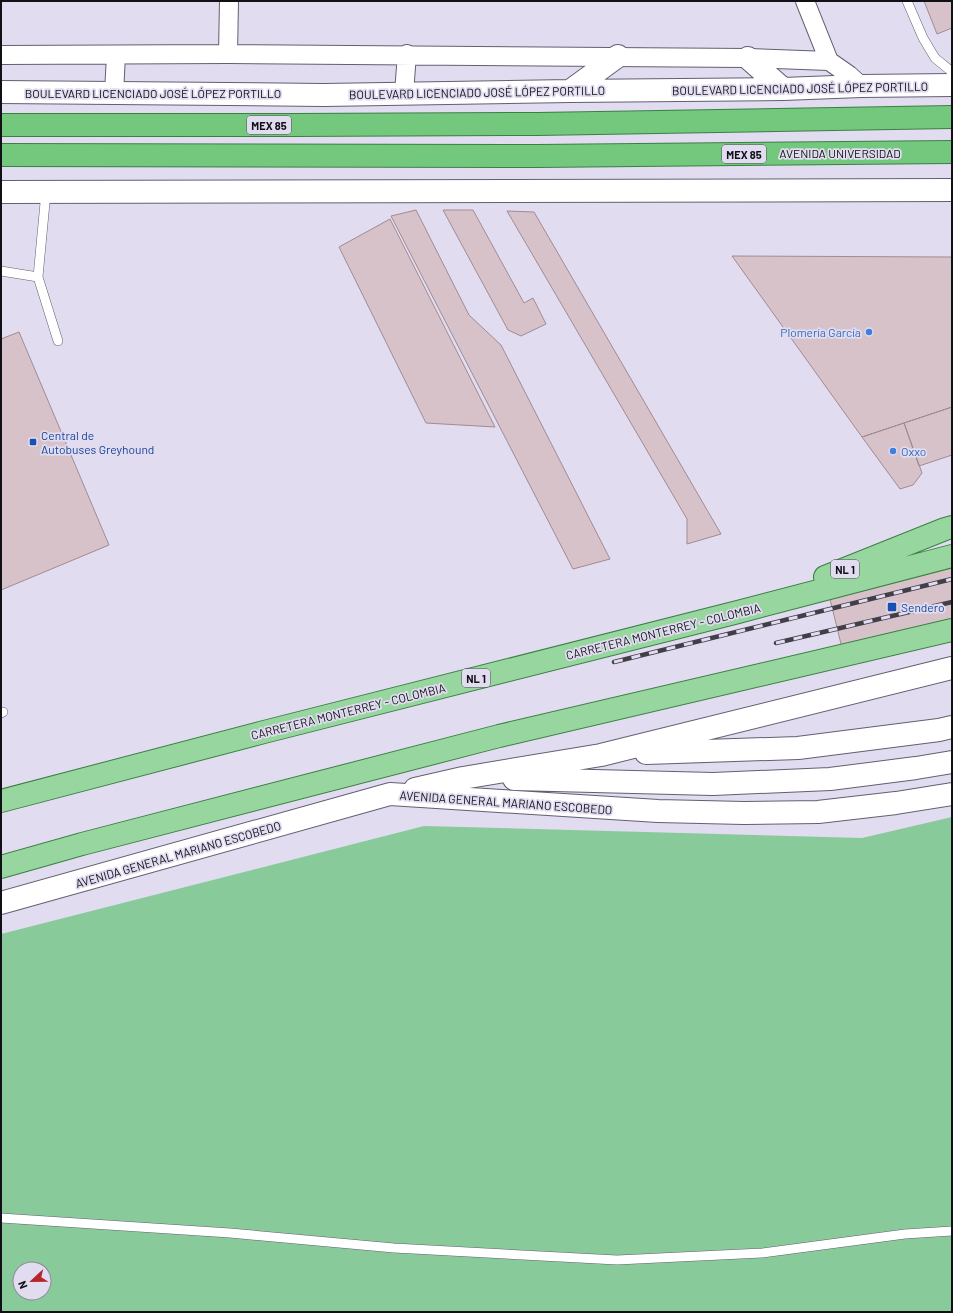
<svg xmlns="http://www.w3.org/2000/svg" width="953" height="1313" font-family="Barlow,sans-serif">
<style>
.green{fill:#89ca9b;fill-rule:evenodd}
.building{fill:#d8c2ca;stroke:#a08b93}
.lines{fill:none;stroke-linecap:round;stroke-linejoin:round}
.service-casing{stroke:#635f70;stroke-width:10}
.minor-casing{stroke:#635f70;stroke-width:20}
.tertiary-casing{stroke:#635f70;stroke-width:24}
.primary-casing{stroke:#3b7f44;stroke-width:24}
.trunk-casing{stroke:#3b7f44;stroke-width:24}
.service{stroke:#fff;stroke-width:9}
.minor{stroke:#fff;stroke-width:18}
.tertiary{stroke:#fff;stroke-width:22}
.primary{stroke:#97d69e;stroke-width:22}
.trunk{stroke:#74c87e;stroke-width:22}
.rail-casing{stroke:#423f49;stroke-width:4.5}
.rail{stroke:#e1dcf0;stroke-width:3;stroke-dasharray:9;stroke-linecap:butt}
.shop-dot{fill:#3f7fe0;stroke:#e1dcf0;stroke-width:1.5}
.transit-dot{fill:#1a4fb4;stroke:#e1dcf0;stroke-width:1.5}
.labels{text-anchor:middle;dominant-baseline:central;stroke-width:3.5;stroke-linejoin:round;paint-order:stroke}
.shield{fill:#e1dcf0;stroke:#504d58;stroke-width:1}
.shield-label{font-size:11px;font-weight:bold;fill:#121017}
.street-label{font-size:12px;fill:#121017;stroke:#e1dcf0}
.shop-label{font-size:12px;fill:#366cbe;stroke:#e1dcf0;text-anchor:end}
.transit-label{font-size:12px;fill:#164399;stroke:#e1dcf0;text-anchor:start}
</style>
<rect width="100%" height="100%" fill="#e1dcf0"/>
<path class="green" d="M 952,817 L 952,1312 L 1,1312 L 1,934 L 424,826 L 862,838 ZM 20,1269 L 44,1269 L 44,1293 L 20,1293 Z"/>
<path class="building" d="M 924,1 L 952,1 L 952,28 L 937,34 Z
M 416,210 L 469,315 L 501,345 L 610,559 L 573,569 L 391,216 Z
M 443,210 L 473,210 L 524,303 L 533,298 L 546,324 L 521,336 L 508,330 Z
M 507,211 L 534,212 L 721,534 L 687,544 L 687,519 Z
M 390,219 L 495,427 L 426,423 L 339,247 Z
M 732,256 L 952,257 L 952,407 L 862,437 Z
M 19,332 L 109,545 L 1,590 L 1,339 Z
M 952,407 L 952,455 L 919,466 L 904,423 Z
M 904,423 L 922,473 L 913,485 L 900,489 L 862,437 Z
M 952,548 L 952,634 L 845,660 L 825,579 Z"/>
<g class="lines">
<defs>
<path id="service" d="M 907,1 L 923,38 L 935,58 L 952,72
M 46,192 L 38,277 L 58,341
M 1,271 L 38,277
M 1,713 L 3,712
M 1,1218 L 230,1233 L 394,1248 L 617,1260 L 762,1253 L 905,1234 L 952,1231"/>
<path id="minor" d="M 805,1 L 829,61
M 228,54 L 229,1
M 1,55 L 228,54 L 748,58 L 829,61 L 849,75 L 861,86
M 114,93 L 116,55
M 404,93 L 407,54"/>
<path id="tertiary" d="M 748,58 L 783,89
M 570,91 L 618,56
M 1,92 L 324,95 L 570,91 L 783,89 L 861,86 L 952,85
M 1,192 L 952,190
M 646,753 L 798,748 L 939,730 L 952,727
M 514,779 L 713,784 L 830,779 L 916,768 L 952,762
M 415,789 L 463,778 L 601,755 L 952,668
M 1,903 L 390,794 L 658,811 L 744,813 L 818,812 L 896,803 L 952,794"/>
<path id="primary" d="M 825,577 L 945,529 L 952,527
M 1,801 L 264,732 L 738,612 L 952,556
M 1,867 L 82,844 L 499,736 L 952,630"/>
<path id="trunk" d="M 1,125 L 293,125 L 537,124 L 952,117
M 1,155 L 537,156 L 952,152"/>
</defs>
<use href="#service" class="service-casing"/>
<use href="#minor" class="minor-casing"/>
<use href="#tertiary" class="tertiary-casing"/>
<use href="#primary" class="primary-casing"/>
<use href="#trunk" class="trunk-casing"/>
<use href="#service" class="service"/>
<use href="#minor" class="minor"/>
<use href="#tertiary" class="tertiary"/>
<use href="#primary" class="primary"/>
<use href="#trunk" class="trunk"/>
<defs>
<path id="rail" d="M 776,643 L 952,602
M 614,662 L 952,579"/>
</defs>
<use href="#rail" class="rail-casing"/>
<use href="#rail" class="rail"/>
</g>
<g class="shop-dot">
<circle cx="869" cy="332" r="4"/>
<circle cx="893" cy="451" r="4"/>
</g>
<g class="transit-dot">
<rect x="29" y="438" width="8" height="8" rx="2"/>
<rect x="887" y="602" width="10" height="10" rx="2"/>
</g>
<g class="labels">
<g class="shield">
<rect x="247" y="116" width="44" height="18" rx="3"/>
<rect x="722" y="145" width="44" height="18" rx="3"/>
<rect x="831" y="560" width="28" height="18" rx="3"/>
<rect x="462" y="669" width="28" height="18" rx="3"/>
</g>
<g class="shield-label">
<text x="269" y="125">MEX 85</text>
<text x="744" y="154">MEX 85</text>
<text x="845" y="569">NL 1</text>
<text x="476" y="678">NL 1</text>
</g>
<g class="street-label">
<text transform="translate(800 88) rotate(-1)">BOULEVARD LICENCIADO JOSÉ LÓPEZ PORTILLO</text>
<text transform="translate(477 92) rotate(-1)">BOULEVARD LICENCIADO JOSÉ LÓPEZ PORTILLO</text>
<text x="153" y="93">BOULEVARD LICENCIADO JOSÉ LÓPEZ PORTILLO</text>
<text x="840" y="153">AVENIDA UNIVERSIDAD</text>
<text transform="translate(663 631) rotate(-14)">CARRETERA MONTERREY - COLOMBIA</text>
<text transform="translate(348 711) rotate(-14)">CARRETERA MONTERREY - COLOMBIA</text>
<text transform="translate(506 802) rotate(4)">AVENIDA GENERAL MARIANO ESCOBEDO</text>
<text transform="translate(178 854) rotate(-16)">AVENIDA GENERAL MARIANO ESCOBEDO</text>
</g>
<g class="shop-label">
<text x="861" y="332">Plomería García</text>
<text x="901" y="451" text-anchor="start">Oxxo</text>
</g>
<g class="transit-label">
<text x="41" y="435">Central de<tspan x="41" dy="14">Autobuses Greyhound</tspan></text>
<text x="901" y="607">Sendero</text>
</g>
</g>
<rect width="953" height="1313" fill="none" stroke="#121017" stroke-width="4"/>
<g transform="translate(32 1281) rotate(248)"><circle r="19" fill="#e1dcf0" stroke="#8e8a99"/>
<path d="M0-3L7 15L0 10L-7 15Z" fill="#b52529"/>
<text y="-6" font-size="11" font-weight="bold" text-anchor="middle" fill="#121017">N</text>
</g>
</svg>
